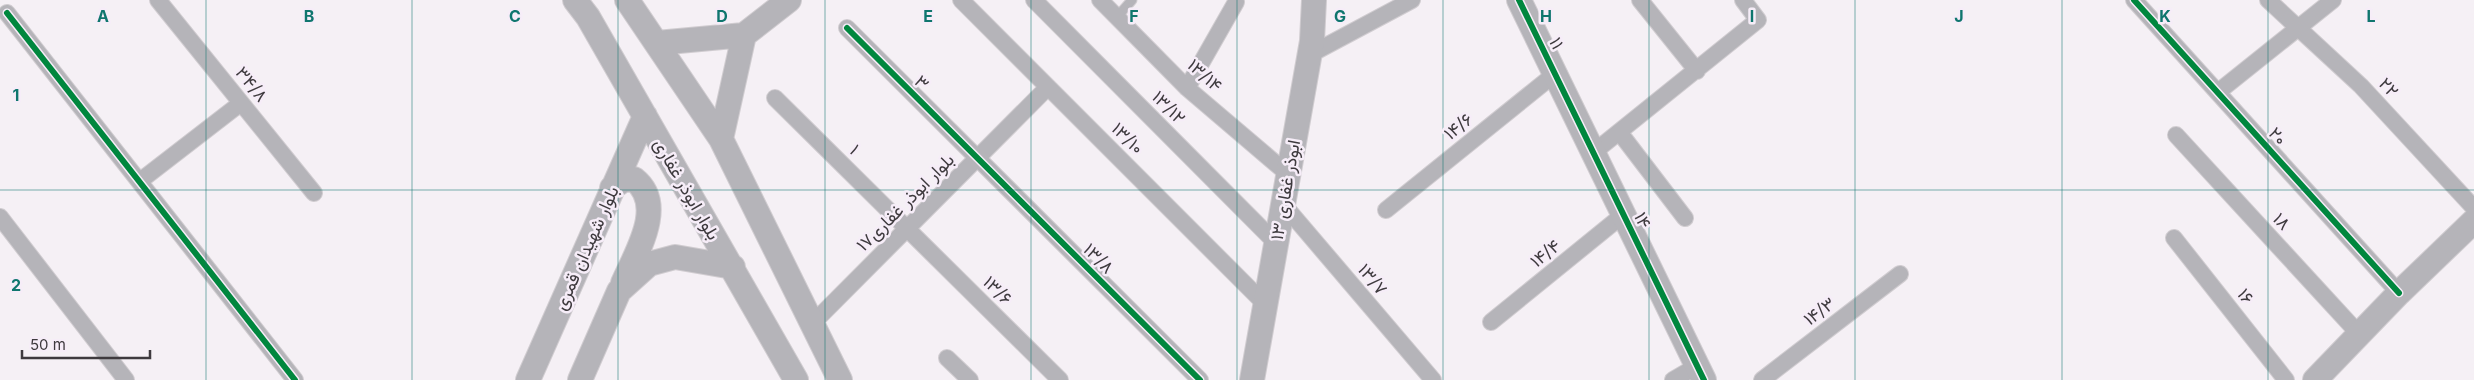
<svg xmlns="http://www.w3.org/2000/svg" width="2474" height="380" font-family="Inter,Vazirmatn,sans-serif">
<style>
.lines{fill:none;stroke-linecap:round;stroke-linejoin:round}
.lane-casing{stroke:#d0ccd0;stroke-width:11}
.street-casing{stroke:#d0ccd0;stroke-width:18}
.secondary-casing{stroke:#d0ccd0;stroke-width:26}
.lane{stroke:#b5b4b9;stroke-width:9}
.street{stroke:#b5b4b9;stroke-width:16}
.secondary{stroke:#b5b4b9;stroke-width:24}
.cycleway-casing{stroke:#f6edf8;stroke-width:9}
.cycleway{stroke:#00873e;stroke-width:6}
.grid{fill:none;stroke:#0f766e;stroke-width:1;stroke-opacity:0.55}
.labels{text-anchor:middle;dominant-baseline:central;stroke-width:5;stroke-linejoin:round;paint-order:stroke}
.street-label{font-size:18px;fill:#3e3a3e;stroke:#f6edf8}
.grid-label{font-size:16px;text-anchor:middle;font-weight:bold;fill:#0f766e;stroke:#f6edf8;stroke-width:5;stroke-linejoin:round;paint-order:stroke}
</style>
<rect width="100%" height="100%" fill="#f5f0f5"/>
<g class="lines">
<defs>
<path id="lane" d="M 1117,17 L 1132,0"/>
<path id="street" d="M 158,0 L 314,193
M 961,0 L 1265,304
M 1034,0 L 1276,243
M 1100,0 L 1187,88 L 1288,174
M 1640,0 L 1697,71
M 2134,0 L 2399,293
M 2268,0 L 2361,86 L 2474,208
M 7,13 L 295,380
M 847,28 L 1200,380
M 1309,55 L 1412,0
M 1187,88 L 1236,2
M 2218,92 L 2333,0
M 775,98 L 1060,380
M 1620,133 L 1685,218
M 2176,135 L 2359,334
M 1594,152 L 1758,20 L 1743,0
M 140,181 L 241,103
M 1283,204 L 1433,380
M 1386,210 L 1556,73
M 0,217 L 126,380
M 2174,238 L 2286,380
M 1491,322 L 1624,214
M 812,324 L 1048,87
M 947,358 L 970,380
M 1673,380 L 1697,366
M 1762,380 L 1900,274"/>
<path id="secondary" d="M 575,0 L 588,17 L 796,380
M 627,0 L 721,139 L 840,380
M 1519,0 L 1704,380
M 744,35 L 789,0
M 657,43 L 744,35
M 721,139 L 744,35
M 612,188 L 623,180 L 634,179 C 667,205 636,253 623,283
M 528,380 L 645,116
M 580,380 L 619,291 L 649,264 L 675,257 L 733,267
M 1252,380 L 1312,41 L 1314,0
M 2315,380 L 2399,293 L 2474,221"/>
</defs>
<use href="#lane" class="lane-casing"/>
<use href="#street" class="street-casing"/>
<use href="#secondary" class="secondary-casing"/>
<use href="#lane" class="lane"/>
<use href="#street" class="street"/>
<use href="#secondary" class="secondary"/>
<defs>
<path id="cycleway" d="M 1519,0 L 1704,380
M 2134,0 L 2399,293
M 7,13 L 295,380
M 847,28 L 1200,380"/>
</defs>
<use href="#cycleway" class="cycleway-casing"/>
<use href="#cycleway" class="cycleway"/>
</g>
<path class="grid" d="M 206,0 L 206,380M 412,0 L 412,380M 618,0 L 618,380M 825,0 L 825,380M 1031,0 L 1031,380M 1237,0 L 1237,380M 1443,0 L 1443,380M 1649,0 L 1649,380M 1855,0 L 1855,380M 2062,0 L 2062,380M 2268,0 L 2268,380M 0,190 L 2474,190"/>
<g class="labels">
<g class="street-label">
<text transform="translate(1557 43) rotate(63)">۱۱</text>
<text transform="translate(1205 75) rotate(42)">۱۳/۱۴</text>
<text transform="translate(922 82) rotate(45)">۳</text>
<text transform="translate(252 84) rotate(51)">۳۴/۸</text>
<text transform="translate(2389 87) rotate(47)">۲۲</text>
<text transform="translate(1169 107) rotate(45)">۱۳/۱۲</text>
<text transform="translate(1458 126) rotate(-39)">۱۴/۶</text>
<text transform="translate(2278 136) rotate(48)">۲۰</text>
<text transform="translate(1128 138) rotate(45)">۱۳/۱۰</text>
<text transform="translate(855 149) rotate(45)">۱</text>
<text transform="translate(687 189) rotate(60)">بلوار ابوذر غفاری</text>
<text transform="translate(1285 190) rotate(-80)">۱۳ ابوذر غفاری</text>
<text transform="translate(905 202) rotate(-45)">بلوار ابوذر غفاری۱۷</text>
<text transform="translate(1643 220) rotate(64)">۱۴</text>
<text transform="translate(2282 221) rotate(47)">۱۸</text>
<text transform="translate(586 248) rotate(-66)">بلوار شهیدان قمری</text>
<text transform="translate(1545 253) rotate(-39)">۱۴/۴</text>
<text transform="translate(1099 258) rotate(45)">۱۳/۸</text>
<text transform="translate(1373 279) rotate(50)">۱۳/۷</text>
<text transform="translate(998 290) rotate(45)">۱۳/۶</text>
<text transform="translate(2246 296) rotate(52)">۱۶</text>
<text transform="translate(1819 311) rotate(-37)">۱۴/۳</text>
</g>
</g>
<g class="grid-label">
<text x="103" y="22">A</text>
<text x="309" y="22">B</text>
<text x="515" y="22">C</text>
<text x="722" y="22">D</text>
<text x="928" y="22">E</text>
<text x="1134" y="22">F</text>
<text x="1340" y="22">G</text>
<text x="1546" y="22">H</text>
<text x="1752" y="22">I</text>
<text x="1959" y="22">J</text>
<text x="2165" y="22">K</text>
<text x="2371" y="22">L</text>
<text x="16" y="101">1</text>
<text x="16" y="291">2</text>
</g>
<path d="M22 350v8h128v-8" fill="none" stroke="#3e3a3e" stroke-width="2.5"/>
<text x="30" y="350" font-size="15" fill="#3e3a3e" stroke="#f6edf8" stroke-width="4" paint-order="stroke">50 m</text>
</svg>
